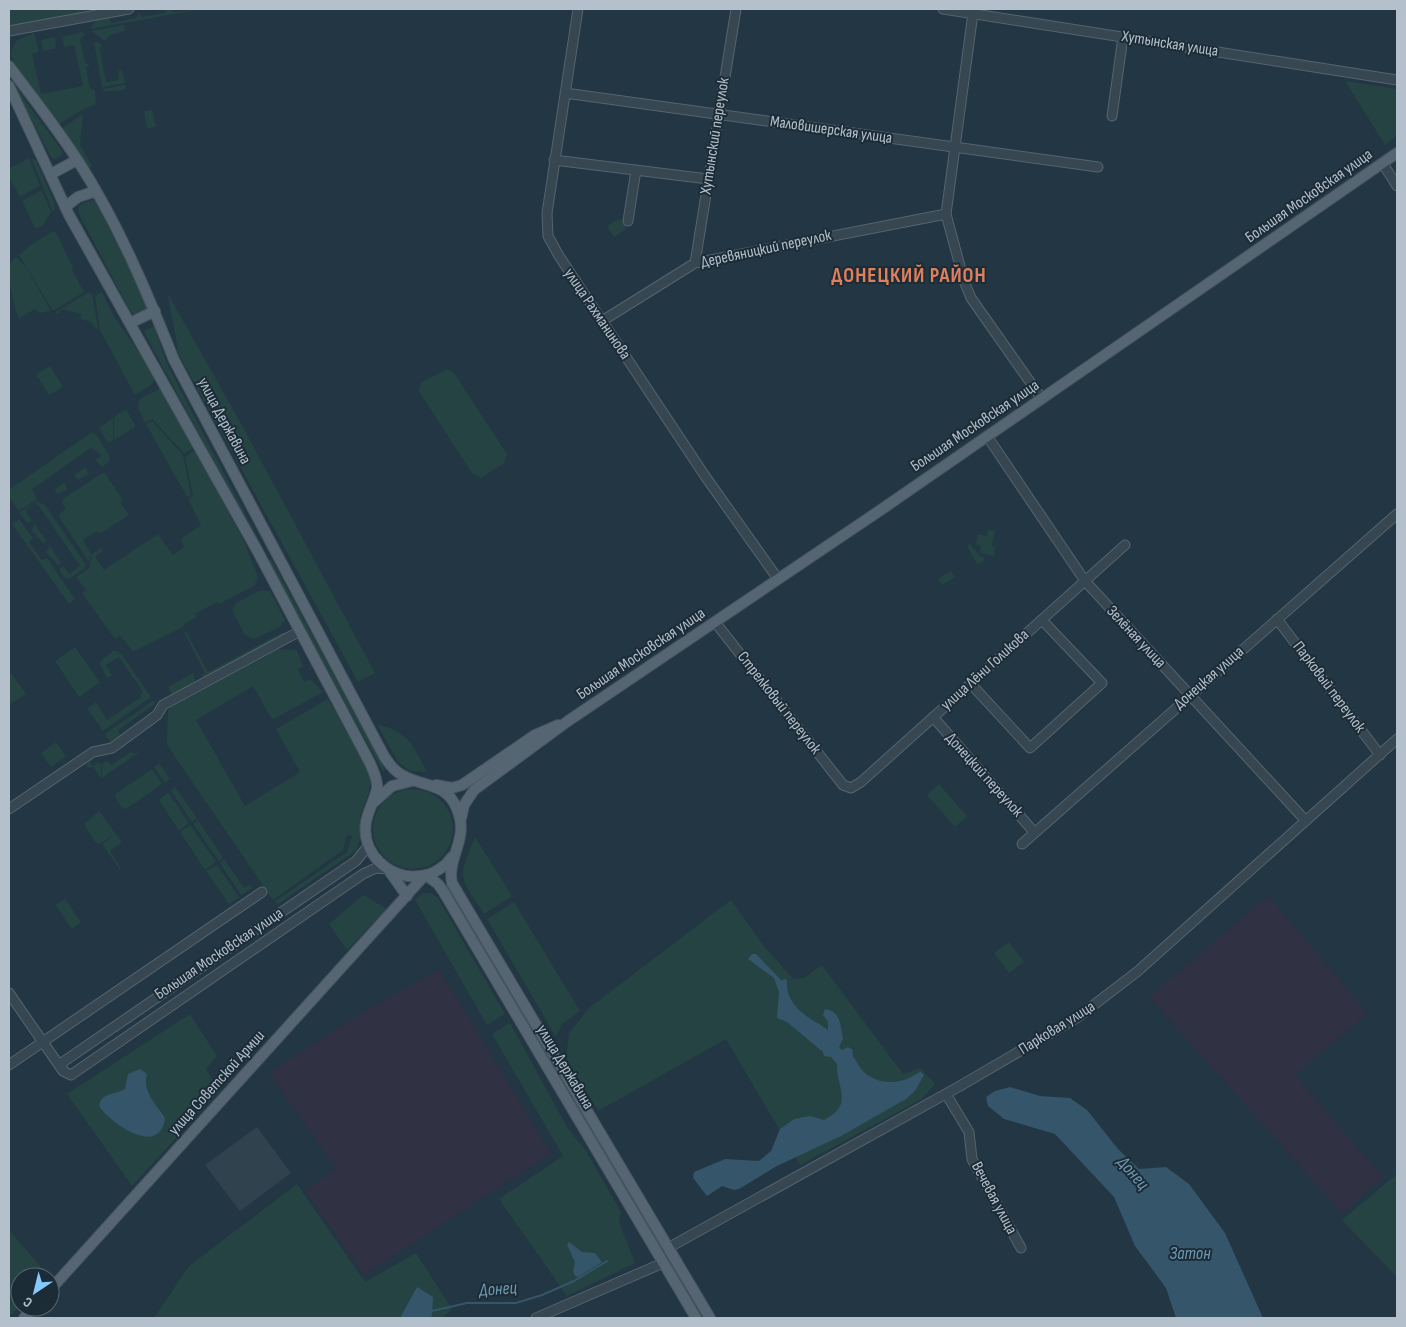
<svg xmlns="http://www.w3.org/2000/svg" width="1406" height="1327" font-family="'Sofia Sans Condensed',sans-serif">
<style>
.medical{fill:#303142}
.airport{fill:#31424f}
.green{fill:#254342}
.water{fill:#35556b}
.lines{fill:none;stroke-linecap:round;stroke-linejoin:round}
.stream{stroke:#35556b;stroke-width:2}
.minor-casing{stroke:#55646f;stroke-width:11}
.major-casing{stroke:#44535e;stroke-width:12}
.minor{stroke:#374752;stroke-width:9}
.major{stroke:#556672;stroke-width:10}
.labels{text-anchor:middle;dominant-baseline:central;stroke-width:4;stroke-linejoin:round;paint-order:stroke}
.street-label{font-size:16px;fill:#b4c1cc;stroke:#1c2c37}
.water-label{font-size:18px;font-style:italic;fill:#7198b3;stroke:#1c2c37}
.district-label{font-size:21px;font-weight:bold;letter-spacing:1px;fill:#e07f5b;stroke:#1c2c37}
</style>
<rect width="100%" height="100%" fill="#233643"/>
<path class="medical" d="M 1268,896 L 1368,1013 L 1295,1075 L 1383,1177 L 1342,1213 L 1149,997 Z
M 439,969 L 551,1154 L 364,1275 L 305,1191 L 336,1168 L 269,1073 L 358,1015 Z"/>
<path class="airport" d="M 257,1127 L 291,1173 L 240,1211 L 205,1165 Z"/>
<path class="green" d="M 9,9 L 87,9 L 81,14 L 9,27 Z
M 166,9 L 172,9 L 173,12 L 202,9 L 90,29 L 96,21 L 109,18 L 112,23 L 136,18 L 139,13 L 142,17 L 166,13 Z
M 124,25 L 125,31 L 110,35 L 105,41 L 91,31 Z
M 34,33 L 39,52 L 32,54 L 41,94 L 83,86 L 74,45 L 64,47 L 62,37 L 82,32 L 85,35 L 80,39 L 85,63 L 90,64 L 86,68 L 90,88 L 95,90 L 96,104 L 78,112 L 55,127 L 33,99 L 10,54 L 16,41 Z
M 55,37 L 56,48 L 43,51 L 41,40 Z
M 97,42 L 102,45 L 100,50 L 106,82 L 119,80 L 118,71 L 122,70 L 125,83 L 102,87 L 94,43 Z
M 9,72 L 26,102 L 63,152 L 60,157 L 54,159 L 51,157 L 9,77 Z
M 1345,81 L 1397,89 L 1397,136 L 1385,145 Z
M 125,85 L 126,88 L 123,90 L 103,92 L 103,89 Z
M 152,110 L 156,127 L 147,128 L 144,111 Z
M 83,114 L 80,145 L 92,166 L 89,169 L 58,131 Z
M 29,158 L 40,186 L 20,197 L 9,177 L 9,169 Z
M 31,158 L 36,160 L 54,202 L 55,208 L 53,212 Z
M 42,190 L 51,212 L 43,225 L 38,228 L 35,228 L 22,201 Z
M 92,200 L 95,201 L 149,306 L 150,310 L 137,316 L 131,313 L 78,212 L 79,205 Z
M 616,220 L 622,220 L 626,225 L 625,230 L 614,237 L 607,226 Z
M 53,231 L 56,232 L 73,268 L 72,270 L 84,292 L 53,311 L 19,255 L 31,245 Z
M 16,257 L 26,267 L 51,311 L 39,313 L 35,309 L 20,318 L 22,325 C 12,304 9,286 9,264 Z
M 89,292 L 92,294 L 98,328 L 96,329 L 91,322 L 81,319 L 81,314 L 62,309 L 58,314 L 54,313 Z
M 102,292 L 115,318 L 156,376 L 152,384 L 135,395 L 100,330 L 95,296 Z
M 167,292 L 244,429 L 375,673 L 358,682 L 179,355 Z
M 154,326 L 167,364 L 261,544 L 259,544 L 146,336 L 144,331 Z
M 50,366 L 63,387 L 49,395 L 36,374 Z
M 447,369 L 454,373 L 507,454 L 504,463 L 481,478 L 472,473 L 418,390 L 422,382 Z
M 160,388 L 164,390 L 194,448 L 184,453 L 152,419 L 145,423 L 138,408 L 139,400 Z
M 126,409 L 136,427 L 114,440 L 114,417 Z
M 113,418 L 113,440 L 108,443 L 99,428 Z
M 152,421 L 183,455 L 191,495 L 187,497 L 146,424 Z
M 92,432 L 96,434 L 110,457 L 109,462 L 102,467 L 95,460 L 101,456 L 92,447 L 32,489 L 37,499 L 19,511 L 9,497 L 10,489 Z
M 195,450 L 244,541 L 258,577 L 254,586 L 219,604 L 217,602 L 195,614 L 196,617 L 184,624 L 183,627 L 133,652 L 120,635 L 115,639 L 82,593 L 86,590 L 76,577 L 89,568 L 92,554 L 101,548 L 103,551 L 95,557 L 104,570 L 158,534 L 173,555 L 184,547 L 181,541 L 183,537 L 201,525 L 188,499 L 193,496 L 185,457 Z
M 86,467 L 88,475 L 78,480 L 74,475 Z
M 104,472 L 123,500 L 120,502 L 129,515 L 101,533 L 95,532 L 83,540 L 91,554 L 89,562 L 58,515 L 66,509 L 62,503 L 63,499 Z
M 65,482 L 67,490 L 58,494 L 54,490 Z
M 36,501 L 45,505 L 85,563 L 85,568 L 69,579 L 64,578 L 59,569 L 64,566 L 69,574 L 80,566 L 36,502 L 25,510 L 32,520 L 28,523 L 19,513 Z
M 19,519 L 33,538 L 29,542 L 42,560 L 47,558 L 75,599 L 69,604 L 12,524 Z
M 35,524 L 46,541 L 43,543 L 31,530 Z
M 988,530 L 995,531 L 992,546 L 995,547 L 994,556 L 980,553 L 981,546 L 976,545 L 978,534 L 987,536 Z
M 970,544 L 980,556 L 984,557 L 983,562 L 977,564 L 967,546 Z
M 50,546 L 61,563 L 58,565 L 46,552 Z
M 271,559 L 385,769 L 383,772 L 268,561 Z
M 951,571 L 955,577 L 942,585 L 938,579 Z
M 259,591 L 270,591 L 285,620 L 280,627 L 254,639 L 245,635 L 232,610 L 236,603 Z
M 186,631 L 208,672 L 281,633 L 285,633 L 206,678 L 201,676 L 205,673 L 184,632 Z
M 75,647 L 100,682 L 79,697 L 55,661 Z
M 278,649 L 297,650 L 303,666 L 298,669 L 304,682 L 310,679 L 323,692 L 274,719 L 271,718 L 253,686 L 196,720 L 245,806 L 300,772 L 276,729 L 328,699 L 372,777 L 368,795 L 360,816 L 361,835 L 357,850 L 278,904 L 274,902 L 347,852 L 352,836 L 347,835 L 343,850 L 273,900 L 167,745 L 168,711 L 171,707 Z
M 114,650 L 120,652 L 151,697 L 103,731 L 87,708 L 96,702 L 107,720 L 141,697 L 140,695 L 143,692 L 119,657 L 106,665 L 112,676 L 107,678 L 99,662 Z
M 11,673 L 26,694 L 9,705 L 9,675 Z
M 193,673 L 196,683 L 173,697 L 168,687 Z
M 154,700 L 155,704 L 118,730 L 120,735 L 110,742 L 105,734 Z
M 377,724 C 410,733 412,744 427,772 L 410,771 L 398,762 Z
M 56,742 L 66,756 L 51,767 L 41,753 Z
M 138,751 L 139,752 L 102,778 L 102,764 L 107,761 L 111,765 L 131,752 L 134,754 Z
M 94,755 L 95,757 L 90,762 L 93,766 L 99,762 L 101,765 L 101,778 L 93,767 L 88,768 L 86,765 Z
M 159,763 L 170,779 L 165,783 L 154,767 Z
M 152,769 L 162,784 L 126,809 L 122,808 L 114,795 Z
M 939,784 L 967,816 L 955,827 L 927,795 Z
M 175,787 L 197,818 L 192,822 L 171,791 Z
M373 829a40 40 0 1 1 80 0a40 40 0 1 1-80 0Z
M 168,792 L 189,823 L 179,831 L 159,800 Z
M 99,811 L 116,834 L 99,844 L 95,842 L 84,824 Z
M 198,820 L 223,858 L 219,861 L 193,824 Z
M 190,825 L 216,862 L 205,870 L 180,832 Z
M 116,834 L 122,842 L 110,851 L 121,868 L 120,870 L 102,844 Z
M 475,837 L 512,896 L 484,914 C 460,876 456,881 475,837 Z
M 224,859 L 244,888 L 250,885 L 253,888 L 241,895 L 220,863 Z
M 217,865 L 239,897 L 229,904 L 206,871 Z
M 451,888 L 705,1318 L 700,1318 L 447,890 Z
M 423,893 L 431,893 L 438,898 L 505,1014 L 487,1025 L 415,900 Z
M 363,895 L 387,909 L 347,950 L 329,924 Z
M 65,899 L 81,922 L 72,929 L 55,905 Z
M 731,900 L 764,946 L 793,979 L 804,978 L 822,965 L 903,1074 L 920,1068 L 935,1084 L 922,1099 L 800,1165 L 726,1039 L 598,1111 L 566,1058 L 569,1033 L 589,1008 Z
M 514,902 L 580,1011 L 562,1024 L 556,1037 L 487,919 Z
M 1009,942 L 1024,962 L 1009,973 L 994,953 Z
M 190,1014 L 217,1056 L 206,1069 L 219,1091 L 132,1186 L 67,1094 Z
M 510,1023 L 568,1129 L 586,1151 L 621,1212 L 619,1222 L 635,1263 L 567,1296 L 499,1199 L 563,1156 L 492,1034 Z
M 1397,1174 L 1397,1277 L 1342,1220 Z
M 297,1184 L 365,1282 L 416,1253 L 452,1309 L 442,1318 L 154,1318 L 189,1266 Z
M 9,1230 L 48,1275 L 46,1277 L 20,1277 L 20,1305 L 9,1317 Z"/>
<path class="water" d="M 752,954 L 756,954 L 782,981 L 784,979 L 787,980 C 785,1002 803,1015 819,1024 C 821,1025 824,1028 828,1030 L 828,1022 L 823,1015 L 825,1009 C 842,1012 840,1026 843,1039 L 839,1047 L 842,1050 L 848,1047 L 853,1050 C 851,1056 855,1059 858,1064 C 867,1081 889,1086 907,1079 C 912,1077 916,1073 921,1072 L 924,1075 L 915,1091 L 906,1099 L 841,1136 L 777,1166 L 739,1189 L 734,1190 L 722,1186 L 707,1196 L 693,1178 L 694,1172 L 725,1159 L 759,1161 L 771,1151 L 780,1129 L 794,1119 L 810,1116 L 824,1120 C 855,1104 836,1088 837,1064 L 831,1057 L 824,1056 L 823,1052 L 787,1022 L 777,1018 L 779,992 L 774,978 L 748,959 Z
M 140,1069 L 147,1074 C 142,1092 156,1104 165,1118 C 160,1158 111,1124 99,1106 C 101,1092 116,1095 125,1089 L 128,1074 Z
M 1010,1087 L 1040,1096 L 1070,1098 L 1087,1110 L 1118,1149 L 1139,1169 L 1166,1167 L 1189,1184 L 1225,1233 L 1263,1318 L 1176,1318 L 1166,1288 L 1135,1246 L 1114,1197 L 1055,1134 L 1004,1119 L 988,1106 L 986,1097 L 995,1091 Z
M 569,1242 L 582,1252 L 595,1253 L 602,1262 L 578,1277 L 575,1276 L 573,1271 L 575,1262 L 567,1245 Z
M 417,1287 L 433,1297 L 432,1316 L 429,1318 L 400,1318 Z"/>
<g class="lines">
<path class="stream" d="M 432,1311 L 467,1303 L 516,1303 L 542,1295 L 574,1281 L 607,1261"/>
<defs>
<path id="minor" d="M 578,9 L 547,213 L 548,236 L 559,256 L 705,476 L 778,579
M 943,9 L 1397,80
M 973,13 L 946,214 L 964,281 L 971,298 L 1042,399
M 9,31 L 129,9
M 565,93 L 1098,167
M 1112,116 L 1123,37
M 554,160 L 708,179
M 1383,164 L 1397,186
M 628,221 L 636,170
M 695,263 L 736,9
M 602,321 L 695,263 L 946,214
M 987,436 L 1085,581 L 1306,821
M 1277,619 L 1380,755
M 715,622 L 843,785 L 851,788 L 861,782 L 1125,545
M 970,683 L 1030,748 L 1102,683 L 1042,620
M 933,717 L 1034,832
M 9,809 L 93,752 L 112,748 L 157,715 L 163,705 L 300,631
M 1022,844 L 1397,514
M 9,993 L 63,1071 L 71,1075 L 363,874 L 376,868 L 388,869
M 9,1065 L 262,892
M 61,1068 L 63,1062 L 356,861 L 368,846
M 946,1094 L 969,1132 L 972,1159 L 1021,1248
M 668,1248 L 960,1086 L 1078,1017 L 1138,971 L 1397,739
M 536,1318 L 663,1263"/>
<path id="major" d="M 9,66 C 32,97 57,128 78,161 C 118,223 147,292 174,360 L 384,756 C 389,764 394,771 402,775 C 426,789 452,781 460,819 C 465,842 447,861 452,883 L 710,1318
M 9,86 L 69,215 L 258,552 L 370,763 C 373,771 378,779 377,788 C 375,800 368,810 366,822 C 361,853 389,880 420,876 C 433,875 445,867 452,857
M 51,174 L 77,160
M 65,207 L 78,197 L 96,191
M 130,323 L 155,311
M 436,785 L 452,788 L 462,785 L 535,735 L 558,725
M 374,802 L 392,786 L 412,781
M 461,819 L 464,805 L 474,790 L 568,721 L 885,507 L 1397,153
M 390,872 L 407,896
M 426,875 L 438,884 L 443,891 L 696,1318
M 50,1290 L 425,875
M 24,1318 L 34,1307"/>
</defs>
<use href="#minor" class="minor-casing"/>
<use href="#major" class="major-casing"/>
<use href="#minor" class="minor"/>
<use href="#major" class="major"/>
</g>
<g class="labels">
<g class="street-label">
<text transform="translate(1170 44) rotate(9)">Хутынская улица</text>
<text transform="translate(831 130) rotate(8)">Маловишерская улица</text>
<text transform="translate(715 136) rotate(-81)">Хутынский переулок</text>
<text transform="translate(1309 196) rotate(-35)">Большая Московская улица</text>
<text transform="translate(766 249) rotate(-12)">Деревяницкий переулок</text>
<text transform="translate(597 314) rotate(56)">улица Рахманинова</text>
<text transform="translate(224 421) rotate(62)">улица Державина</text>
<text transform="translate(975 426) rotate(-34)">Большая Московская улица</text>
<text transform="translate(1136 637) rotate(47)">Зелёная улица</text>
<text transform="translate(641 654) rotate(-34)">Большая Московская улица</text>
<text transform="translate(985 670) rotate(-42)">улица Лёни Голикова</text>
<text transform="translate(1209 678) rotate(-41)">Донецкая улица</text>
<text transform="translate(1329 687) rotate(53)">Парковый переулок</text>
<text transform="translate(779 703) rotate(52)">Стрелковый переулок</text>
<text transform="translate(984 775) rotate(48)">Донецкий переулок</text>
<text transform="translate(219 954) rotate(-34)">Большая Московская улица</text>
<text transform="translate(1057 1028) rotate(-32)">Парковая улица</text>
<text transform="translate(565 1067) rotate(59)">улица Державина</text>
<text transform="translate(217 1083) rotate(-48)">улица Советской Армии</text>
<text transform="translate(994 1198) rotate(62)">Вечевая улица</text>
</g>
<g class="water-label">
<text transform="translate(1133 1173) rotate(49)">Донец</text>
<text x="1190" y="1253">Затон</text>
<text transform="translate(498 1289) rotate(-4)">Донец</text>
</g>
<g class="district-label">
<text x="909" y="275">ДОНЕЦКИЙ РАЙОН</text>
</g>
</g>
<rect width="1406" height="1327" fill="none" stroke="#b4c1cc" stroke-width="20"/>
<g transform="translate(35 1292) rotate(215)"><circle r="24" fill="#1c2c37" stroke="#596873"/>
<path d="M0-4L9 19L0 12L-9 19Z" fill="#86c9ff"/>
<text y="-8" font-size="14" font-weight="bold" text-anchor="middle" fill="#b4c1cc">С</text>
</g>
</svg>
